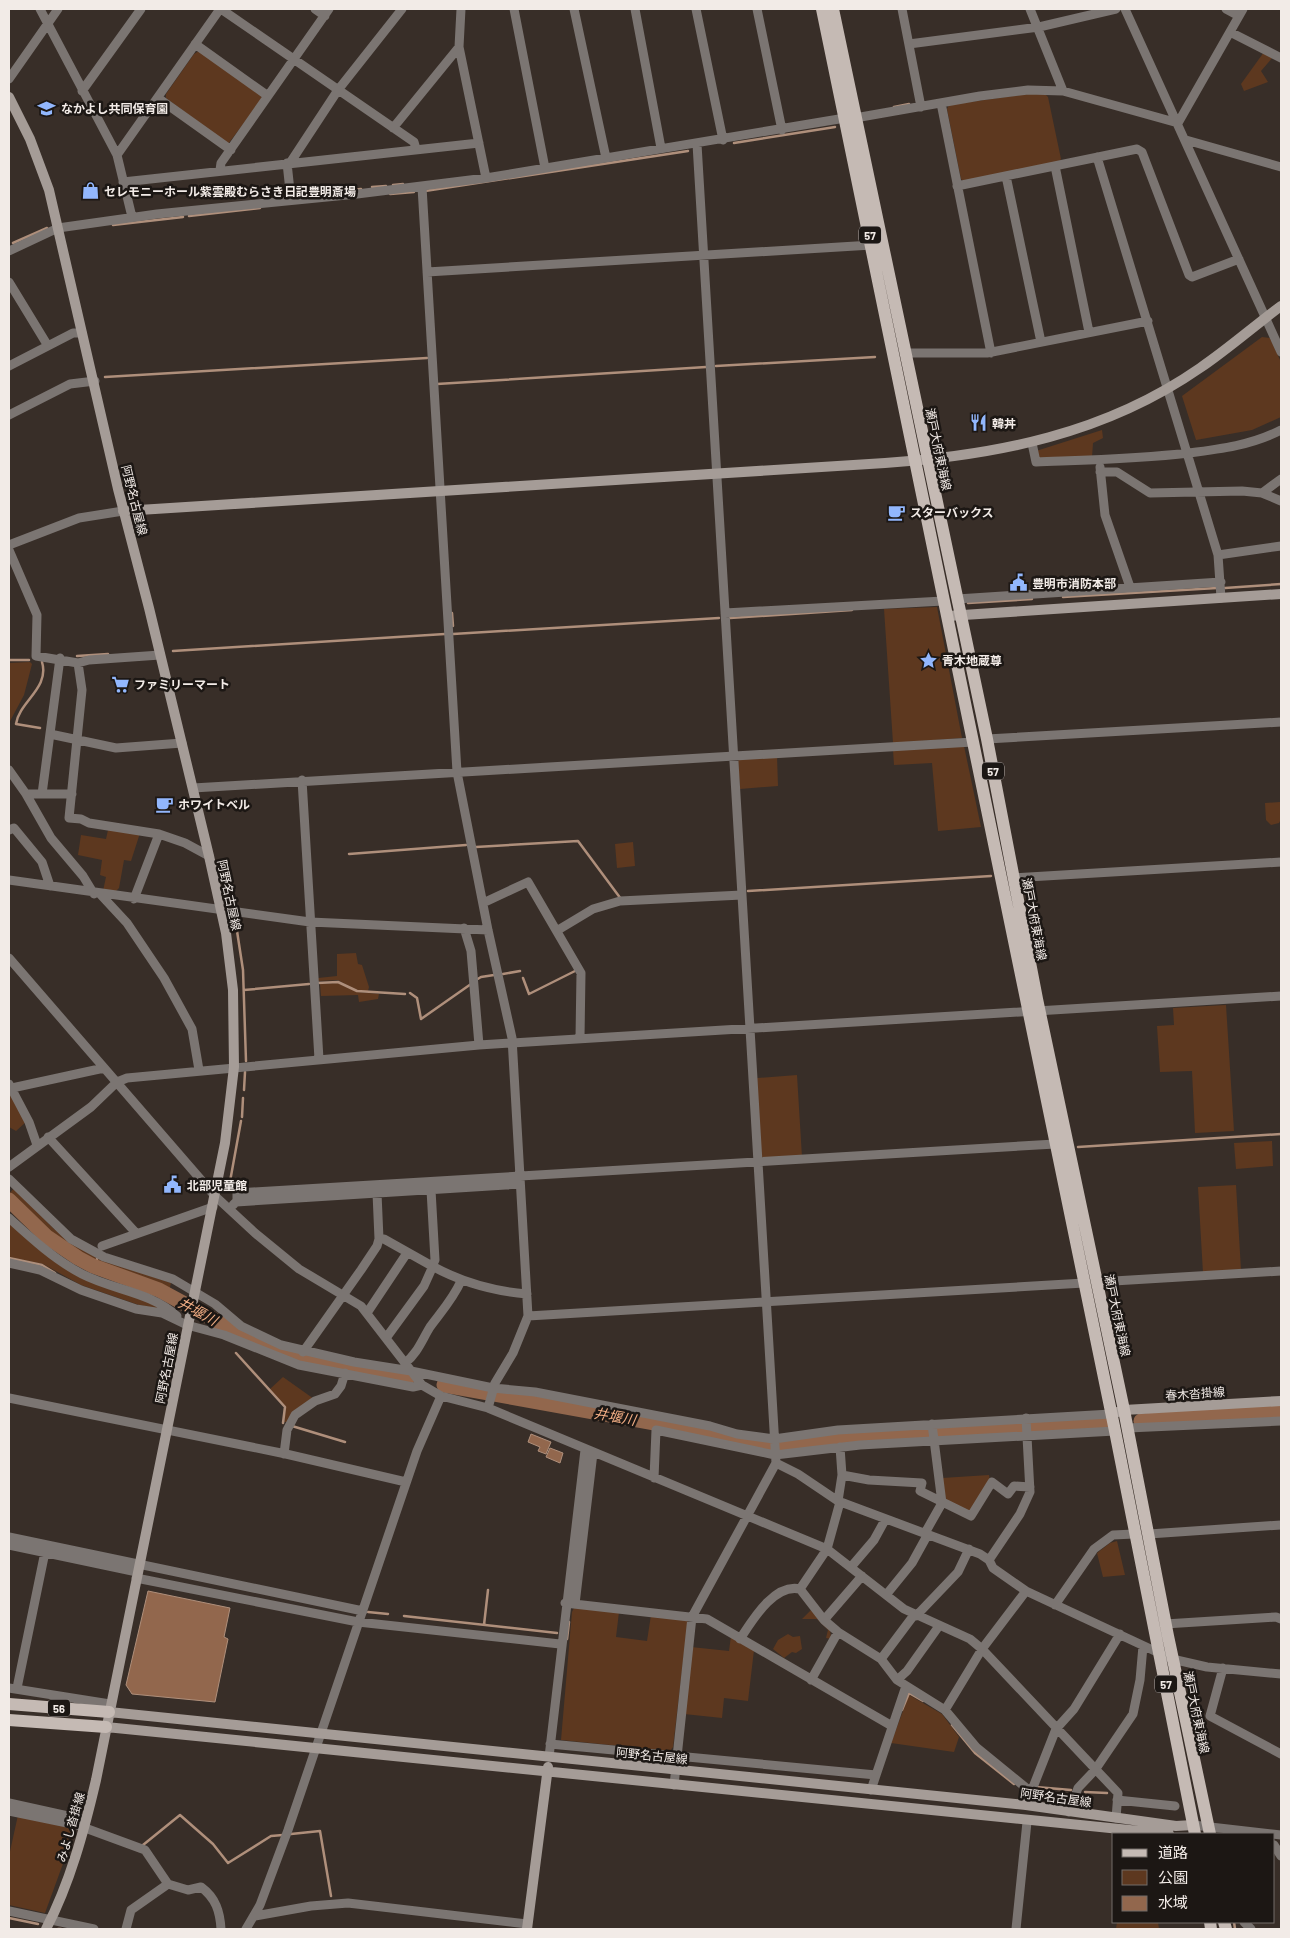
<svg xmlns="http://www.w3.org/2000/svg" width="1290" height="1938" font-family="Barlow,'Noto Sans JP',sans-serif">
<style>
.green{fill:#5d381f}
.water{fill:#92674d;stroke:#af8f7b}
.lines{fill:none;stroke-linecap:round;stroke-linejoin:round}
.stream{stroke:#af8f7b;stroke-width:2.5}
.river{stroke:#92674d;stroke-width:15}
.street{stroke:#7b7572;stroke-width:9}
.secondary{stroke:#a59c97;stroke-width:10}
.primary{stroke:#c5bab4;stroke-width:12}
.labels{text-anchor:middle;dominant-baseline:central;stroke-width:5;stroke-linejoin:round;paint-order:stroke}
.shield{fill:#1c1714;stroke:#b2aba8;stroke-width:1}
.shield-label{font-size:11px;font-weight:bold;fill:#f2ebe7}
.poi-label{font-size:12px;font-weight:bold;fill:#f2ebe7;stroke:#1c1714;text-anchor:start}
.street-label{font-size:12px;fill:#f2ebe7;stroke:#1c1714}
.water-label{font-size:14px;font-style:italic;fill:#f1ad84;stroke:#1c1714}
</style>
<rect width="100%" height="100%" fill="#382e28"/>
<path class="green" d="M 199,51 L 261,95 L 262,99 L 228,144 L 166,98 L 166,94 L 194,54 Z
M 1264,52 L 1274,56 L 1261,71 L 1268,82 L 1244,91 L 1241,84 Z
M 1027,94 L 1045,94 L 1048,97 L 1061,159 L 1059,162 L 965,182 L 961,179 L 947,109 L 949,105 Z
M 1262,337 L 1270,338 L 1281,362 L 1281,417 L 1252,430 L 1196,440 L 1182,396 Z
M 1102,430 L 1103,438 L 1093,443 L 1092,457 L 1039,459 L 1036,451 Z
M 937,607 L 962,738 L 893,743 L 884,609 Z
M 30,662 L 32,664 L 24,695 L 9,723 L 9,663 Z
M 964,746 L 981,827 L 938,831 L 932,763 L 894,765 L 893,750 Z
M 777,756 L 778,786 L 740,789 L 738,761 L 741,758 Z
M 1280,802 L 1281,819 L 1279,823 L 1271,825 L 1266,820 L 1265,803 Z
M 108,830 L 140,833 L 131,861 L 124,860 L 119,888 L 114,893 L 103,891 L 106,877 L 100,875 L 102,860 L 78,855 L 81,835 L 106,839 Z
M 633,842 L 635,866 L 617,868 L 615,844 Z
M 356,953 L 358,964 L 362,965 L 369,987 L 368,991 L 357,991 L 338,980 L 317,981 L 318,978 L 337,976 L 337,954 Z
M 338,983 L 357,992 L 379,994 L 378,999 L 359,1002 L 358,995 L 321,996 L 320,984 Z
M 1226,1005 L 1234,1131 L 1195,1133 L 1192,1071 L 1160,1072 L 1157,1026 L 1174,1025 L 1173,1008 Z
M 797,1075 L 802,1157 L 761,1159 L 757,1078 Z
M 11,1093 L 26,1122 L 16,1131 L 9,1127 L 9,1094 Z
M 1272,1141 L 1273,1166 L 1236,1169 L 1234,1143 Z
M 1236,1185 L 1241,1270 L 1203,1273 L 1198,1187 Z
M 14,1188 L 54,1229 L 105,1260 L 171,1283 L 169,1291 L 96,1265 L 98,1260 L 96,1259 L 93,1263 C 67,1250 25,1220 9,1194 Z
M 9,1222 L 60,1264 L 150,1301 L 165,1310 L 139,1305 L 81,1285 L 43,1264 L 9,1257 Z
M 283,1377 L 314,1399 L 287,1422 L 284,1422 L 286,1407 L 270,1389 Z
M 989,1475 L 990,1481 L 970,1513 L 945,1499 L 942,1478 Z
M 1117,1541 L 1125,1575 L 1103,1577 L 1097,1553 L 1110,1543 Z
M 574,1608 L 619,1612 L 616,1637 L 647,1641 L 651,1615 L 688,1619 L 673,1747 L 670,1751 L 561,1740 L 572,1612 Z
M 811,1610 L 830,1629 L 831,1639 L 826,1638 L 828,1630 L 817,1619 L 802,1619 Z
M 788,1634 L 793,1637 L 800,1636 L 802,1649 L 796,1653 L 792,1652 L 784,1658 L 773,1649 L 778,1640 Z
M 731,1636 L 754,1650 L 748,1701 L 724,1698 L 722,1718 L 684,1714 L 691,1647 L 729,1651 Z
M 909,1695 L 942,1714 L 959,1737 L 954,1752 L 891,1743 Z
M 18,1815 L 76,1828 L 45,1913 L 9,1905 L 9,1856 Z
M 1117,1922 L 1158,1922 L 1159,1929 L 1116,1929 Z"/>
<path class="water" d="M 531,1434 L 551,1442 L 546,1454 L 538,1451 L 540,1447 L 528,1442 Z
M 550,1448 L 563,1453 L 560,1463 L 546,1457 Z
M 148,1591 L 230,1608 L 224,1637 L 228,1639 L 215,1702 L 132,1694 L 126,1685 Z"/>
<g class="lines">
<path class="stream" d="M 894,107 L 909,104
M 734,143 L 835,127
M 393,185 L 403,184
M 372,187 L 386,186
M 339,191 L 361,189
M 425,191 L 688,151
M 390,194 L 414,192
M 307,195 L 328,192
M 189,216 L 260,208
M 113,225 L 183,217
M 13,243 L 47,228
M 716,366 L 875,357
M 105,377 L 427,358
M 437,384 L 706,367
M 1225,588 L 1281,584
M 1063,597 L 1217,588
M 968,603 L 1032,599
M 452,613 L 453,626
M 730,618 L 852,610
M 453,634 L 719,618
M 173,651 L 445,634
M 77,656 L 108,654
M 9,660 L 29,660
M 40,728 L 16,724 C 19,702 50,688 42,662
M 476,847 L 578,841 L 621,899
M 349,854 L 466,845
M 748,891 L 991,876
M 235,918 L 243,970 L 246,1061
M 503,974 L 520,971
M 523,978 L 529,994 L 575,971
M 476,980 L 481,977 L 494,975
M 317,983 L 338,982 L 357,991 L 405,994
M 244,990 L 309,984
M 410,993 L 417,998 L 421,1019 L 471,984
M 244,1090 L 245,1072
M 242,1117 L 243,1098
M 1078,1147 L 1281,1134
M 229,1187 L 241,1121
M 9,1258 L 42,1265 L 55,1273
M 93,1266 L 97,1259
M 236,1353 L 285,1407 L 283,1423
M 292,1426 L 345,1442
M 368,1612 L 388,1614
M 404,1616 L 557,1633
M 484,1625 L 488,1590
M 567,1639 L 569,1622
M 902,1710 L 909,1693 L 923,1701
M 952,1725 L 975,1753 L 1014,1784
M 1036,1787 L 1071,1790
M 1085,1792 L 1107,1793
M 291,1834 L 320,1831 L 331,1896
M 143,1845 L 180,1815 L 213,1844 L 228,1863 L 271,1836 L 283,1835
M 9,1918 L 38,1924
M 1234,1922 L 1235,1929
M 58,1929 L 61,1929"/>
<path class="river" d="M 9,1200 L 47,1237 L 78,1258 L 93,1266 L 159,1290 L 253,1341 L 306,1360 L 407,1379
M 444,1385 L 655,1423 L 755,1446 L 785,1447 L 864,1436 L 1103,1423
M 1141,1421 L 1281,1412"/>
<path class="street" d="M 40,9 L 117,155 L 132,217
M 221,9 L 414,142 L 416,149
M 315,9 L 325,16
M 461,9 L 459,47 L 486,178
M 514,9 L 545,168
M 574,9 L 606,158
M 635,9 L 661,148
M 696,9 L 723,140
M 757,9 L 782,130
M 902,9 L 921,107
M 1030,9 L 1063,91
M 1125,9 L 1281,352
M 1226,9 L 1239,16
M 1230,32 L 1281,58
M 195,44 L 268,96
M 909,44 L 1039,27 L 1116,9
M 9,79 L 58,9
M 82,91 L 141,9
M 158,98 L 231,150
M 941,103 L 991,353
M 855,118 L 980,96 L 1028,90 L 1063,91 L 1178,123
M 1178,123 L 1243,9
M 393,128 L 459,47
M 1186,140 L 1281,167
M 117,155 L 220,9
M 1097,157 L 1218,555 L 1221,598
M 287,163 L 291,200
M 290,163 L 338,90 L 402,9
M 1055,166 L 1089,332
M 220,170 L 221,163 L 329,9
M 1006,176 L 1041,342
M 123,182 L 479,143
M 957,186 L 1137,149 L 1142,152 L 1189,275 L 1192,277 L 1239,259
M 422,187 L 457,772 L 488,930 L 512,1038 L 528,1316 L 513,1353 L 495,1383 L 488,1408
M 9,251 L 58,228 L 157,214 L 357,194 L 486,178 L 845,118
M 427,272 L 872,245
M 9,282 L 48,346
M 905,353 L 987,353 L 1148,321
M 9,366 L 73,333 L 82,333
M 9,415 L 70,384 L 95,381
M 1032,443 L 1036,462 C 1087,460 1138,459 1189,453 C 1221,449 1252,445 1281,430
M 1100,467 L 1105,515 L 1130,587
M 1100,472 L 1117,472 L 1150,493 L 1242,491 L 1262,493 L 1281,501
M 1262,493 L 1281,479
M 9,545 L 79,518 L 123,511
M 9,550 L 37,615 L 36,656 L 78,663 L 89,660 L 160,655
M 1218,555 L 1281,546
M 957,599 L 1221,582
M 725,613 L 943,601
M 78,663 L 82,690 L 69,818 L 81,819 L 89,823 L 159,834
M 50,734 L 116,748 L 182,743
M 987,739 L 1281,722
M 9,770 L 26,794 L 72,794
M 302,780 L 319,1059
M 193,788 L 973,742
M 26,794 L 51,838 L 83,876 L 94,894
M 42,794 L 60,658
M 9,830 L 14,828 L 42,862 L 50,886
M 1013,878 L 1281,862
M 9,880 L 310,922 L 488,930
M 101,895 L 127,923 L 164,978 L 192,1029 L 199,1070
M 134,899 L 159,834 L 185,843 L 209,856
M 483,903 L 528,882 L 581,973 L 580,1038
M 464,928 L 471,951 L 479,1045
M 558,930 L 593,909 L 620,901 L 742,895
M 9,958 L 215,1196 L 255,1233 L 299,1269 L 361,1306 L 422,1385 L 441,1396 L 488,1408 L 827,1549 L 904,1609 L 970,1639 L 982,1649 L 1118,1793 L 1116,1818
M 9,1084 L 29,1122 L 37,1145
M 12,1088 L 104,1068
M 48,1137 L 136,1233
M 9,1167 L 91,1107 L 117,1082 L 127,1078 L 479,1045 L 1281,996
M 9,1179 L 71,1239 L 104,1257 L 173,1279 L 215,1304 L 241,1326 L 281,1345 L 354,1362 L 411,1371 L 493,1388 L 535,1392 L 710,1426 L 737,1434 L 774,1439 L 838,1430 L 1111,1414
M 377,1193 L 379,1239 L 384,1239 L 432,1266 L 435,1260 L 431,1190
M 237,1202 L 237,1193 L 1055,1144
M 233,1205 L 236,1202 L 520,1184
M 9,1218 C 31,1238 55,1260 82,1274 C 113,1290 151,1292 177,1316
M 102,1246 L 213,1207
M 9,1263 L 40,1270 L 81,1290 L 136,1309 L 162,1313 L 187,1325 L 224,1335 L 299,1365 L 413,1387 L 422,1385
M 432,1266 C 463,1283 492,1291 527,1294
M 1097,1282 L 1281,1271
M 367,1313 L 407,1253
M 528,1316 L 1084,1283
M 386,1338 L 424,1286 L 433,1266
M 303,1352 L 361,1270 L 377,1246 L 379,1239
M 405,1363 C 417,1354 422,1340 430,1327 C 441,1312 453,1299 461,1281
M 9,1398 L 286,1454 L 406,1482
M 1128,1428 L 1281,1421
M 284,1454 L 287,1430 L 295,1415 L 315,1401 L 335,1394 L 341,1386 L 345,1373
M 776,1463 L 798,1474 L 838,1501 L 980,1554 L 989,1560 L 993,1568 L 1026,1591
M 842,1475 L 869,1480 L 922,1483 L 920,1491 L 971,1516 L 992,1482 L 1008,1494 L 1014,1486 L 1030,1487
M 654,1478 L 656,1430 L 775,1455 L 860,1445 L 1115,1431
M 838,1501 L 842,1475 L 840,1447
M 840,1502 L 827,1549 L 800,1589 L 824,1620 L 838,1632 L 881,1659 L 897,1680 L 945,1710 L 976,1747 L 1030,1791
M 925,1533 L 942,1503 L 932,1424
M 1149,1534 L 1281,1525
M 9,1537 L 363,1611
M 9,1545 L 137,1572
M 989,1560 L 1020,1514 L 1030,1492 L 1026,1418
M 851,1567 L 874,1540 L 885,1520
M 136,1578 L 358,1622 L 560,1644
M 886,1595 L 912,1563 L 928,1534
M 565,1603 L 707,1619 L 892,1726
M 575,1604 L 593,1453
M 1055,1605 L 1094,1549 L 1113,1535 L 1134,1534
M 916,1616 L 958,1572 L 969,1549
M 824,1620 L 862,1576
M 1165,1624 L 1276,1617 L 1281,1619
M 740,1639 C 752,1621 774,1583 800,1589
M 881,1659 L 914,1615
M 1223,1668 L 1210,1716 L 1281,1754
M 811,1680 L 838,1632
M 897,1680 L 907,1671 L 939,1626
M 9,1688 L 110,1704
M 17,1688 L 45,1552
M 945,1710 L 982,1649 L 1026,1591 L 1172,1659 L 1207,1667 L 1281,1674
M 550,1744 L 876,1775
M 549,1757 L 585,1450
M 674,1785 L 692,1617 L 776,1463 L 697,144
M 871,1790 L 906,1686
M 1117,1800 L 1175,1806
M 9,1803 L 86,1820
M 1026,1805 L 1056,1729 L 1074,1709 L 1120,1634
M 9,1811 L 77,1825 L 145,1850 L 168,1884 L 188,1890 L 201,1887 C 216,1898 220,1912 221,1929
M 1069,1812 L 1078,1788 L 1095,1770 L 1133,1714 L 1140,1680 L 1143,1646
M 1193,1825 L 1281,1835
M 1274,1845 L 1281,1856
M 9,1911 L 94,1929
M 255,1916 L 311,1906 L 348,1903 L 527,1924
M 1244,1922 L 1251,1929
M 126,1929 L 131,1910 L 168,1884
M 246,1929 L 260,1905 L 288,1830 L 417,1451 L 441,1396
M 1016,1929 L 1027,1822"/>
<path class="secondary" d="M 9,97 L 30,139 L 49,190 L 118,489 L 149,608 L 209,856 L 226,933 L 233,990 L 234,1067 L 225,1143 L 96,1780 C 84,1831 70,1883 46,1929
M 123,511 L 885,463 C 997,455 1105,434 1200,368 C 1228,349 1254,326 1281,306
M 948,616 L 1281,594
M 1111,1414 L 1124,1410 L 1281,1401
M 109,1712 L 1026,1805 L 1176,1826 L 1193,1825
M 106,1727 L 1169,1834
M 527,1929 L 548,1767"/>
<path class="primary" d="M 822,9 L 1115,1431 L 1195,1834
M 833,9 L 987,739 L 1037,999 L 1124,1410 L 1168,1636 L 1210,1834
M 9,1704 L 109,1712
M 9,1720 L 106,1727
M 1210,1922 L 1211,1929
M 1224,1922 L 1226,1929"/>
</g>
<defs>
<symbol id="school-bare" viewBox="-9 -9 18 18"><path d="M0-5L7-2L0 1L-7-2ZM-4 1L0 2.5L4 1V4Q0 6-4 4Z" fill="#92b7fd" stroke="#1c1714" stroke-width="2.5" paint-order="stroke"/></symbol>
<symbol id="shop-bare" viewBox="-9 -9 18 18"><path d="M-5-2.5h2.3a2.7 3.5 0 0 1 5.4 0H5L5.5 6h-11ZM-1.5-2.5h3a1.5 2.3 0 0 0-3 0Z" fill="#92b7fd" stroke="#1c1714" stroke-width="2.5" paint-order="stroke"/></symbol>
<symbol id="restaurant-bare" viewBox="-9 -9 18 18"><path d="M-5-6h1v4h1v-4h1v4h1v-4h1v5L-1.5 .5V6h-2V.5L-5-1ZM5-6V6H3V1.5H1.5Q1.5-4 5-6Z" fill="#92b7fd" stroke="#1c1714" stroke-width="2.5" paint-order="stroke"/></symbol>
<symbol id="cafe-bare" viewBox="-9 -9 18 18"><path d="M-5.5-4.5H6V0H3Q3 3.5 0 3.5H-2.5Q-5.5 3.5-5.5 0ZM3-3.2v2h1.7v-2ZM-6 4.5H4V6H-6Z" fill="#92b7fd" stroke="#1c1714" stroke-width="2.5" paint-order="stroke"/></symbol>
<symbol id="civic-bare" viewBox="-9 -9 18 18"><path d="M-.6-6.5H3V-4.5H.6V-3L4-1V1h2V6H-6V1h2V-1L-.6-3ZM-1.2 2.5V6h2.4V2.5Z" fill="#92b7fd" stroke="#1c1714" stroke-width="2.5" paint-order="stroke"/></symbol>
<symbol id="sight-bare" viewBox="-9 -9 18 18"><path d="M0-6L1.8-2.2L6-1.7L2.9 1.2L3.7 5.4L0 3.3L-3.7 5.4L-2.9 1.2L-6-1.7L-1.8-2.2Z" fill="#92b7fd" stroke="#1c1714" stroke-width="2.5" paint-order="stroke"/></symbol>
<symbol id="supermarket-bare" viewBox="-9 -9 18 18"><path d="M-6-5.5h2.5l.6 2H6L4.5 2H-2.5L-4.4-4H-6ZM-1.5 3.2a1.3 1.3 0 1 0 .1 0ZM3 3.2a1.3 1.3 0 1 0 .1 0Z" fill="#92b7fd" stroke="#1c1714" stroke-width="2.5" paint-order="stroke"/></symbol>
</defs>
<g fill-rule="evenodd">
<use href="#school-bare" x="34" y="96" width="25" height="25"/>
<use href="#shop-bare" x="78" y="178" width="25" height="25"/>
<use href="#restaurant-bare" x="966" y="410" width="25" height="25"/>
<use href="#cafe-bare" x="884" y="500" width="25" height="25"/>
<use href="#civic-bare" x="1006" y="570" width="25" height="25"/>
<use href="#sight-bare" x="916" y="648" width="25" height="25"/>
<use href="#supermarket-bare" x="108" y="672" width="25" height="25"/>
<use href="#cafe-bare" x="152" y="792" width="25" height="25"/>
<use href="#civic-bare" x="160" y="1172" width="25" height="25"/>
</g>
<g class="labels">
<g class="shield">
<rect x="859" y="226.5" width="22" height="17" rx="4"/>
<rect x="982" y="762.5" width="22" height="17" rx="4"/>
<rect x="1155" y="1675.5" width="22" height="17" rx="4"/>
<rect x="48" y="1699.5" width="22" height="17" rx="4"/>
</g>
<g class="shield-label">
<text x="870" y="235">57</text>
<text x="993" y="771">57</text>
<text x="1166" y="1684">57</text>
<text x="59" y="1708">56</text>
</g>
<g class="poi-label">
<text x="61" y="108">なかよし共同保育園</text>
<text x="104" y="191">セレモニーホール紫雲殿むらさき日記豊明斎場</text>
<text x="992" y="423">韓丼</text>
<text x="910" y="512">スターバックス</text>
<text x="1032" y="583">豊明市消防本部</text>
<text x="942" y="660">青木地蔵尊</text>
<text x="134" y="684">ファミリーマート</text>
<text x="178" y="804">ホワイトベル</text>
<text x="187" y="1185">北部児童館</text>
</g>
<g class="street-label">
<text transform="translate(939 449) rotate(78)">瀬戸大府東海線</text>
<text transform="translate(135 500) rotate(76)">阿野名古屋線</text>
<text transform="translate(230 895) rotate(78)">阿野名古屋線</text>
<text transform="translate(1035 919) rotate(79)">瀬戸大府東海線</text>
<text transform="translate(1118 1315) rotate(78)">瀬戸大府東海線</text>
<text transform="translate(166 1368) rotate(-79)">阿野名古屋線</text>
<text transform="translate(1195 1393) rotate(-4)">春木沓掛線</text>
<text transform="translate(1197 1712) rotate(78)">瀬戸大府東海線</text>
<text transform="translate(652 1755) rotate(6)">阿野名古屋線</text>
<text transform="translate(1056 1797) rotate(8)">阿野名古屋線</text>
<text transform="translate(70 1827) rotate(-74)">みよし沓掛線</text>
</g>
<g class="water-label">
<text transform="translate(198 1311) rotate(28)">井堰川</text>
<text transform="translate(615 1416) rotate(10)">井堰川</text>
</g>
</g>
<rect width="1290" height="1938" fill="none" stroke="#f2ebe7" stroke-width="20"/>
<rect x="1112" y="1833" width="162" height="90" fill="#1c1714" stroke="#726c68"/>
<rect x="1122" y="1849" width="25" height="8" fill="#c5bab4" stroke="#726c68"/>
<text x="1158" y="1858" font-size="15" fill="#f2ebe7">道路</text>
<rect x="1122" y="1870" width="25" height="15" fill="#5d381f" stroke="#726c68"/>
<text x="1158" y="1883" font-size="15" fill="#f2ebe7">公園</text>
<rect x="1122" y="1896" width="25" height="15" fill="#92674d" stroke="#726c68"/>
<text x="1158" y="1908" font-size="15" fill="#f2ebe7">水域</text>
</svg>
